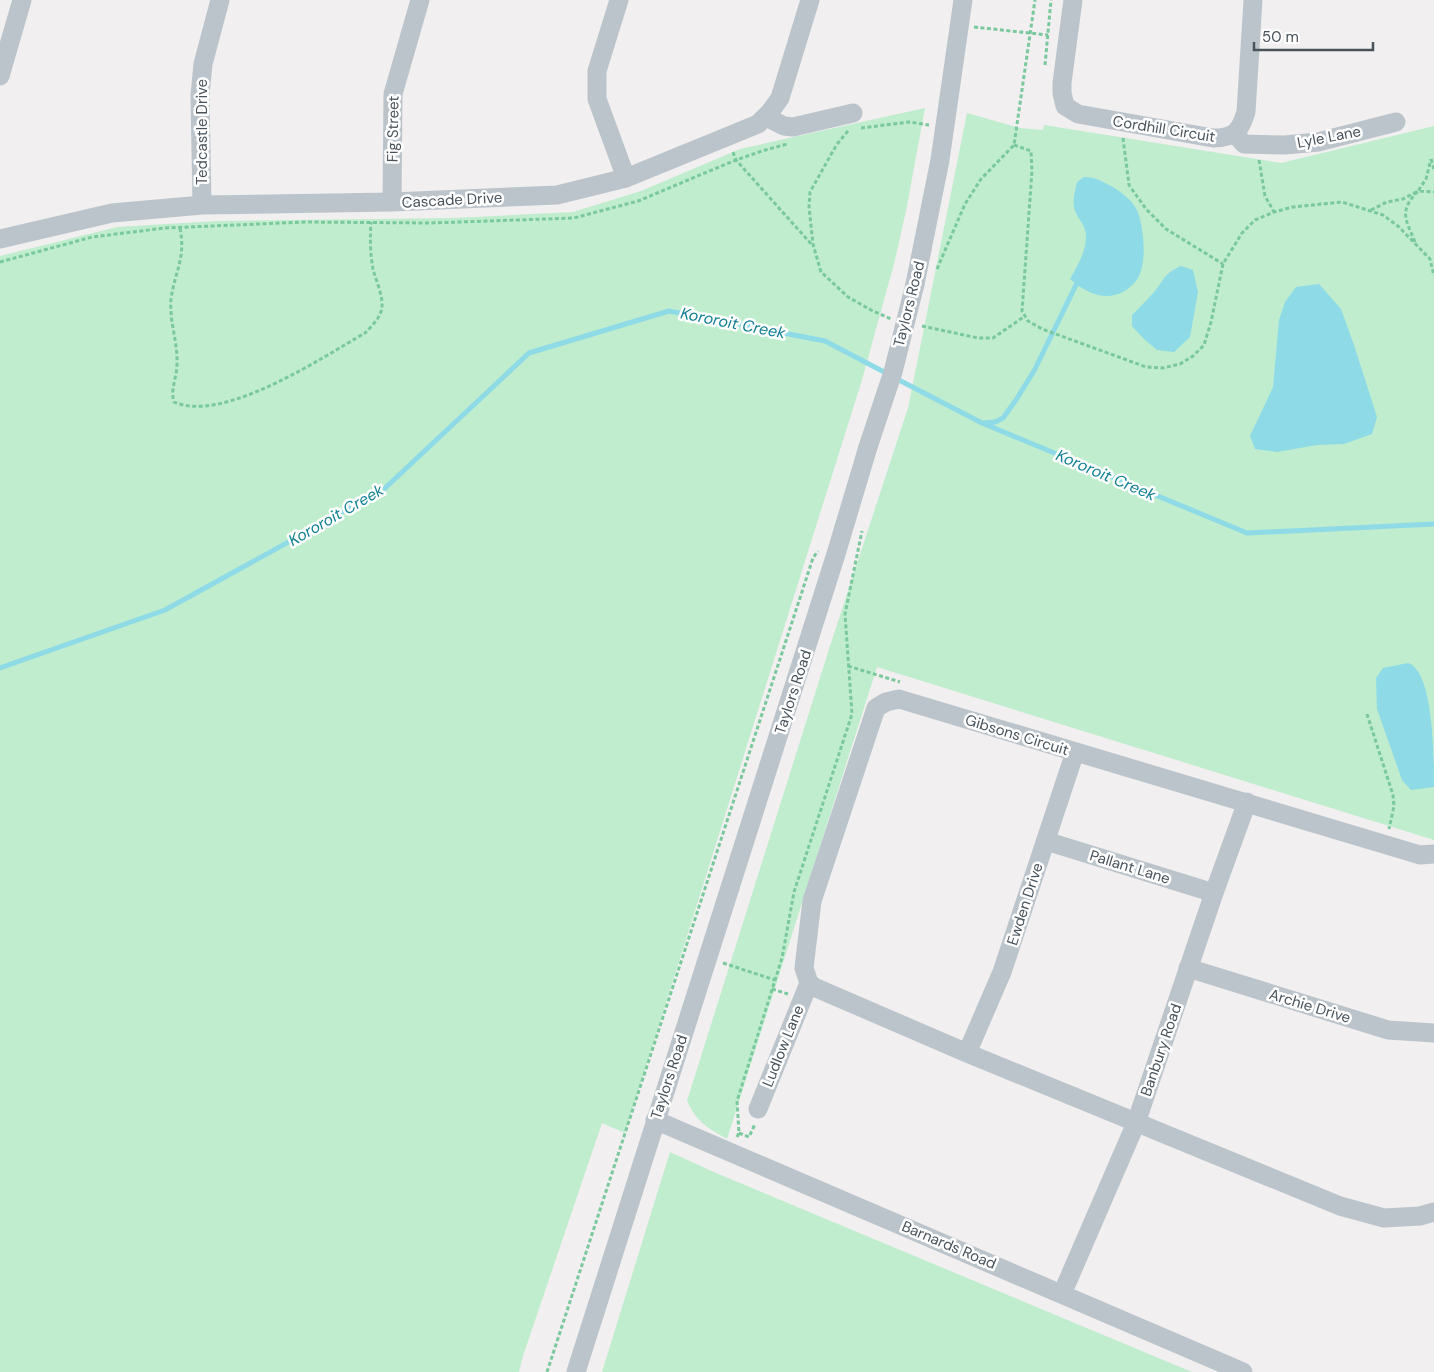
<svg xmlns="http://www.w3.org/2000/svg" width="1434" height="1372" font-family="'DM Sans',sans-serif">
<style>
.green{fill:#bfedce}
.water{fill:#8edae7}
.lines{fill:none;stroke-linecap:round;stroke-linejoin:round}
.stream{stroke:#8edae7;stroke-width:5}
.path{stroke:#79c99d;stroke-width:3;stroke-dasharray:4 2.5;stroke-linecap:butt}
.minor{stroke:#bbc4cb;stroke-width:19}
.minor-bridge{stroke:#bbc4cb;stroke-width:19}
.labels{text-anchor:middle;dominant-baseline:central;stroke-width:5;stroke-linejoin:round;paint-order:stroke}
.street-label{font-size:15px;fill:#48535b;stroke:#fff}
.water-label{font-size:16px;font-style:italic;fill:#138194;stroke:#fff}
</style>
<rect width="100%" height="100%" fill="#f1efef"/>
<path class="green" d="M 925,108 L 907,206 L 895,260 L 862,380 L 625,1133 L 602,1123 L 523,1356 L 519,1372 L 0,1372 L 0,256 L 117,227 L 217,221 L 453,218 L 573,212 L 641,191 L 740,149 Z
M 967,113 L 1020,128 L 1043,130 L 1044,125 L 1281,163 L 1434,126 L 1434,840 L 877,667 L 727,1139 C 706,1127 697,1122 687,1101 L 830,646 L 908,408 Z
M 670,1152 L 716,1173 L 1192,1372 L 602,1372 Z"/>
<path class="water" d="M 1084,177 C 1094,177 1100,180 1109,185 C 1119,190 1132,200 1137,210 C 1144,227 1148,266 1136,281 C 1116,305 1090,297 1070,279 C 1078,265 1091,244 1084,227 C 1082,222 1078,218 1076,213 C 1071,203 1075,192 1077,182 Z
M 1181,266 L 1193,270 L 1198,292 L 1190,337 L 1174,352 L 1157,350 L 1144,339 L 1132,326 L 1132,315 C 1140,307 1148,299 1155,291 C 1166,277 1164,274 1181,266 Z
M 1319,284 L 1341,309 L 1354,345 L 1377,417 L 1372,434 L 1344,444 L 1317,445 L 1277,452 L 1255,449 L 1250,436 L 1273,387 L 1279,320 L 1285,302 L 1296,287 Z
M 1408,663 C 1434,671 1434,758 1434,787 L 1411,790 L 1402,780 L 1377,709 L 1376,678 L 1383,668 Z"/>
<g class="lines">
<path class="stream" d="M 895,378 L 982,423 L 1247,533 L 1434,524
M 984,423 L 995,422 L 1003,418 L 1016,400 L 1034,371 L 1076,285
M 0,668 L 165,610 L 383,490 L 529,353 L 669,311 L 825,341 L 888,374"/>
<path class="path" d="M 974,27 L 1048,35
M 1045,65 L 1051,0
M 861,128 L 909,122 L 929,125
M 848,131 L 837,144 L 810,192 L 809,207 L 813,244 L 821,272 L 848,297 L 871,310 L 891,319
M 1123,138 L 1129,185 L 1146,209 L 1166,229 L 1223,264
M 1014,145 L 1031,151 L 1032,171 L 1022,311 L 1028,321 L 1042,329 L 1146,367 L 1163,368 L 1180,364 L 1193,356 L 1204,345 L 1211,322 L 1223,264 L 1242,233 L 1255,220 L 1274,212 L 1293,207 L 1342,202 L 1383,215 L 1399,227 L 1430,259 L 1434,276
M 733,152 L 736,160 L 813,246
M 1431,159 L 1434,169
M 1259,160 L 1265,196 L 1274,212
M 1371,210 L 1387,202 L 1403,199 L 1418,191 L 1426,179 L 1431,159
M 180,228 C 186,258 175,271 171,299 C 169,321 178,342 177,364 C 177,377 170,390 174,402 C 223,424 323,357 365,333 C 372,326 381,317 382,307 C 383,295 376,281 373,269 C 370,253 370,238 371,222
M 1415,242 C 1405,218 1399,211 1418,191 L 1434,192
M 0,262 L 92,237 L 165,228 L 305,222 L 431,223 L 574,218 L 638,201 L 736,160 L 762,151 L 787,144
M 937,269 L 965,204 L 981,179 L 1014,145 L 1035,0
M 922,326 L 978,338 L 993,338 L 1025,316
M 848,666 L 900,682
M 1367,714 L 1393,795 L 1394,806 L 1389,829
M 723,963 L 775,980
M 772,989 L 788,994
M 739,1133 L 749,1137 L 755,1124
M 737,1137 L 739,1133 L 737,1101 L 782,958 L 794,892 L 852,714 L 845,614 L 862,531
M 547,1372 L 813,558 L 818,551"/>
<path class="minor" d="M 619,0 L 597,71 L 597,99 L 626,178
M 1073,0 L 1062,83 L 1062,93 L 1065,106 L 1078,114 L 1213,138 C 1234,138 1240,132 1246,112 L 1253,0
M 0,76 L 22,0
M 766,117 L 784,126 L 793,127 L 853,113
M 1235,134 L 1244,144 L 1285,145 L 1318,142 L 1396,122
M 392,202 L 393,94 L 420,0
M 202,205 L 200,95 L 203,64 L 220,0
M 0,239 L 112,213 L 202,205 L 392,202 L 557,195 L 626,178 L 758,124 L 770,112 L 780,98 L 810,0
M 915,284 L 940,160 L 963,0
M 1046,841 L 1214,893
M 1188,968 L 1388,1030 L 1434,1033
M 809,983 L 804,968 L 812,901 L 876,708 L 886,702 L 899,699 L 1420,855 L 1434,854
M 809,983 L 814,987 L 967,1053 L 1340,1206 L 1384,1218 L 1420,1216 L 1434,1212
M 967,1053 L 1002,972 L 1075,752
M 758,1109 L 809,983
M 655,1120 L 1243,1372
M 1062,1294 L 1136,1123 L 1214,893 L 1247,802
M 576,1372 L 836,554 L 868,447"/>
<path class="minor-bridge" d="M 868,447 L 893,372 L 915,284"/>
</g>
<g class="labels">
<g class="street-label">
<text transform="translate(393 129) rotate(-89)">Fig Street</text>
<text transform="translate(1164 129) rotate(9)">Cordhill Circuit</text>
<text transform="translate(202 132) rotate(-90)">Tedcastle Drive</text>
<text transform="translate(1329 137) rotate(-11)">Lyle Lane</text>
<text transform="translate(452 200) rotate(-3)">Cascade Drive</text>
<text transform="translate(909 304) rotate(-76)">Taylors Road</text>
<text transform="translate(793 692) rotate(-72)">Taylors Road</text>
<text transform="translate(1017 735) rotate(17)">Gibsons Circuit</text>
<text transform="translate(1130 867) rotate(17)">Pallant Lane</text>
<text transform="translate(1025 904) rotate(-72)">Ewden Drive</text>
<text transform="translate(1310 1006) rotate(17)">Archie Drive</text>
<text transform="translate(783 1046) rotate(-68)">Ludlow Lane</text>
<text transform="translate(1161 1050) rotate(-71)">Banbury Road</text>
<text transform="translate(669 1077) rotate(-72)">Taylors Road</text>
<text transform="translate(949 1245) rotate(23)">Barnards Road</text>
</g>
<g class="water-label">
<text transform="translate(733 323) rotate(11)">Kororoit Creek</text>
<text transform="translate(1106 475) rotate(23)">Kororoit Creek</text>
<text transform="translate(336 515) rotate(-30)">Kororoit Creek</text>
</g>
</g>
<path d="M1254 42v8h119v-8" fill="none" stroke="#48535b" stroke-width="2.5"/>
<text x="1262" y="42" font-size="15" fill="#48535b" stroke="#ffffff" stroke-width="4" paint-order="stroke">50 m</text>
</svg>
